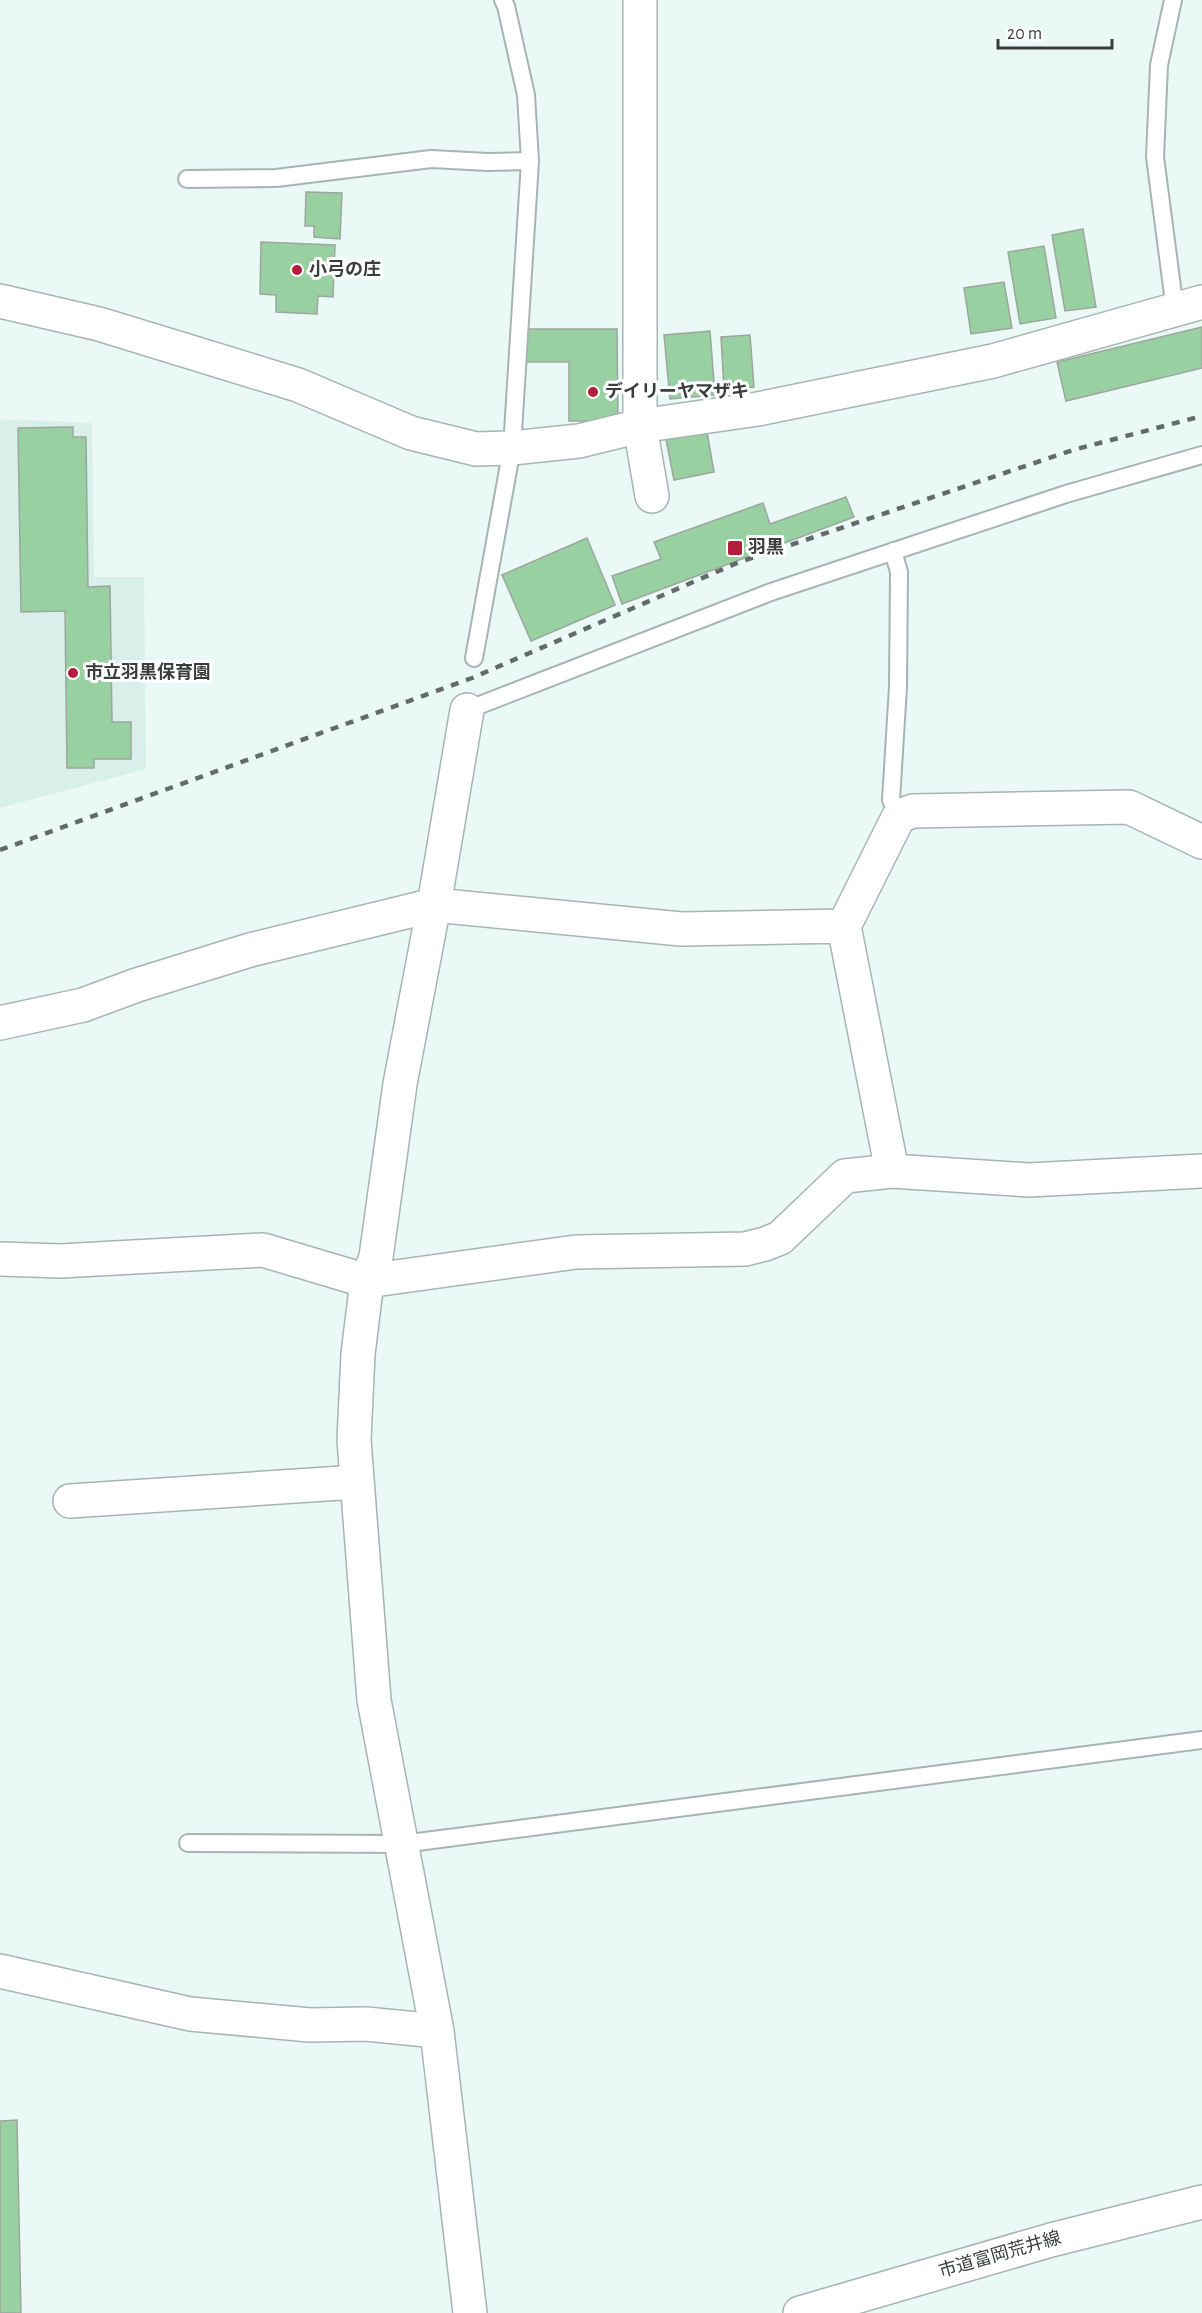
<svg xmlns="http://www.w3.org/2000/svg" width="1202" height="2313" font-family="'Alegreya Sans','Noto Sans JP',sans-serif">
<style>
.built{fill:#d8efea}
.building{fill:#99d0a1;stroke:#9da69e;stroke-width:1.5}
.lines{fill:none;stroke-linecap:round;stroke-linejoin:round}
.service-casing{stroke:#a7b4b1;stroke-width:20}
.minor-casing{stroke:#a7b4b1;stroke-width:36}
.tertiary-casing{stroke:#a7b4b1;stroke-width:36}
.service{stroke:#fff;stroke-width:16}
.minor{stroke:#fff;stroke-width:33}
.tertiary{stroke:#fff;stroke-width:33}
.rail{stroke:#636b69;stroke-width:4.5;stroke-dasharray:8 8;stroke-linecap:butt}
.poi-dot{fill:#b21e3b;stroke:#fff;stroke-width:2}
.labels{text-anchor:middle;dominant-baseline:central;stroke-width:6;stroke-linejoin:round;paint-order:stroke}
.poi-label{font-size:18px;font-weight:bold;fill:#393e3d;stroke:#fff;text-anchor:start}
.street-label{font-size:18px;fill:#393e3d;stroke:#fff}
</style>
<rect width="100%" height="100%" fill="#ebf9f6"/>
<path class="built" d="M 0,419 L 92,423 L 94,577 L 144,577 L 146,769 L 0,808 Z"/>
<path class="building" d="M 306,192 L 342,193 L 340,239 L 314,237 L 314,226 L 305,226 Z
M 1083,229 L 1096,307 L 1065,311 L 1052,235 Z
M 261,242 L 335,245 L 333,297 L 318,296 L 317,314 L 276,312 L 276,295 L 260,294 Z
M 1044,246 L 1056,318 L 1020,324 L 1008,252 Z
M 1004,282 L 1012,328 L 971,334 L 964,288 Z
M 1202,327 L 1202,368 L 1066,401 L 1057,362 Z
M 524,329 L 617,329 L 618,421 L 569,421 L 569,362 L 524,362 Z
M 710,331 L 715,395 L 670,399 L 664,335 Z
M 750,335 L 754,387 L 724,389 L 721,337 Z
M 73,427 L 73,437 L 86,437 L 88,587 L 110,586 L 112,722 L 131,722 L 131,759 L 94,759 L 94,768 L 67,768 L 65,611 L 21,612 L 18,428 Z
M 707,432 L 714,472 L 674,480 L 666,439 Z
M 846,497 L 854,517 L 622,604 L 612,576 L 661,559 L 654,542 L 763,503 L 770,524 Z
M 587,538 L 615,605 L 531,641 L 502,575 Z
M 17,2120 L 21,2313 L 0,2313 L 0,2121 Z"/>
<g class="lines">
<defs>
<path id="service" d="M 1173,0 L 1159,65 L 1155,157 L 1175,310
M 187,179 L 276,178 L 431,159 L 488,162 L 530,161
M 893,551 L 899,572 L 898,687 L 891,800 L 899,816
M 474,658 L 512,448 L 530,161 L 526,95 L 506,6 L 503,0
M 467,710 L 771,592 L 1066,494 L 1202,455
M 188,1843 L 402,1844 L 1202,1740"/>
<path id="minor" d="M 640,0 L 640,426 L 652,496
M 0,301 L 99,324 L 298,385 L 411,433 L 476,449 L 512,448 L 579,441 L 640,426 L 758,409 L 993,361 L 1202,302
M 467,710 L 434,905 L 400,1084 L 376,1257 L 367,1281 L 358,1354 L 354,1440 L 374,1700 L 437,2031 L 470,2313
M 0,1023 L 83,1005 L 137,985 L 250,950 L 434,905 L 681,929 L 844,926
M 892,1171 L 844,926 L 899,816 L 913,811 L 1129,807 L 1202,842
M 0,1259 L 60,1261 L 263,1250 L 367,1281 L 576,1252 L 745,1249 L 765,1244 L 780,1238 L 845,1176 L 892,1171 L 1029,1180 L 1202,1171
M 70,1501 L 357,1482
M 0,1971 L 190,2014 L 310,2025 L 366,2024 L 437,2031"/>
<path id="tertiary" d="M 800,2313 L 1051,2240 L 1202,2202"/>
</defs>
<use href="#service" class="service-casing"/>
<use href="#minor" class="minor-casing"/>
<use href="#tertiary" class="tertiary-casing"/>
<use href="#service" class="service"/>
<use href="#minor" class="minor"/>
<use href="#tertiary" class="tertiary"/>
<path class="rail" d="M 0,850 L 472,678 L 737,563 L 1073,450 L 1202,416"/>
</g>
<g class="poi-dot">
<circle cx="297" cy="270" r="6"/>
<circle cx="593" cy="392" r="6"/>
<rect x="727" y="540" width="16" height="16" rx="3"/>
<circle cx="73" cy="673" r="6"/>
</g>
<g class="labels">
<g class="poi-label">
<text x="309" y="270">小弓の庄</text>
<text x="605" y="392">デイリーヤマザキ</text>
<text x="748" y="548">羽黒</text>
<text x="85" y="673">市立羽黒保育園</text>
</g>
<g class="street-label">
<text transform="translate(1000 2255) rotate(-16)">市道富岡荒井線</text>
</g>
</g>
<path d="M998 39v9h114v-9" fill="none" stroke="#393e3d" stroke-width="3"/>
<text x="1007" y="39" font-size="18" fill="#393e3d" stroke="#ffffff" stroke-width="4.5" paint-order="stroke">20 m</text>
</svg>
